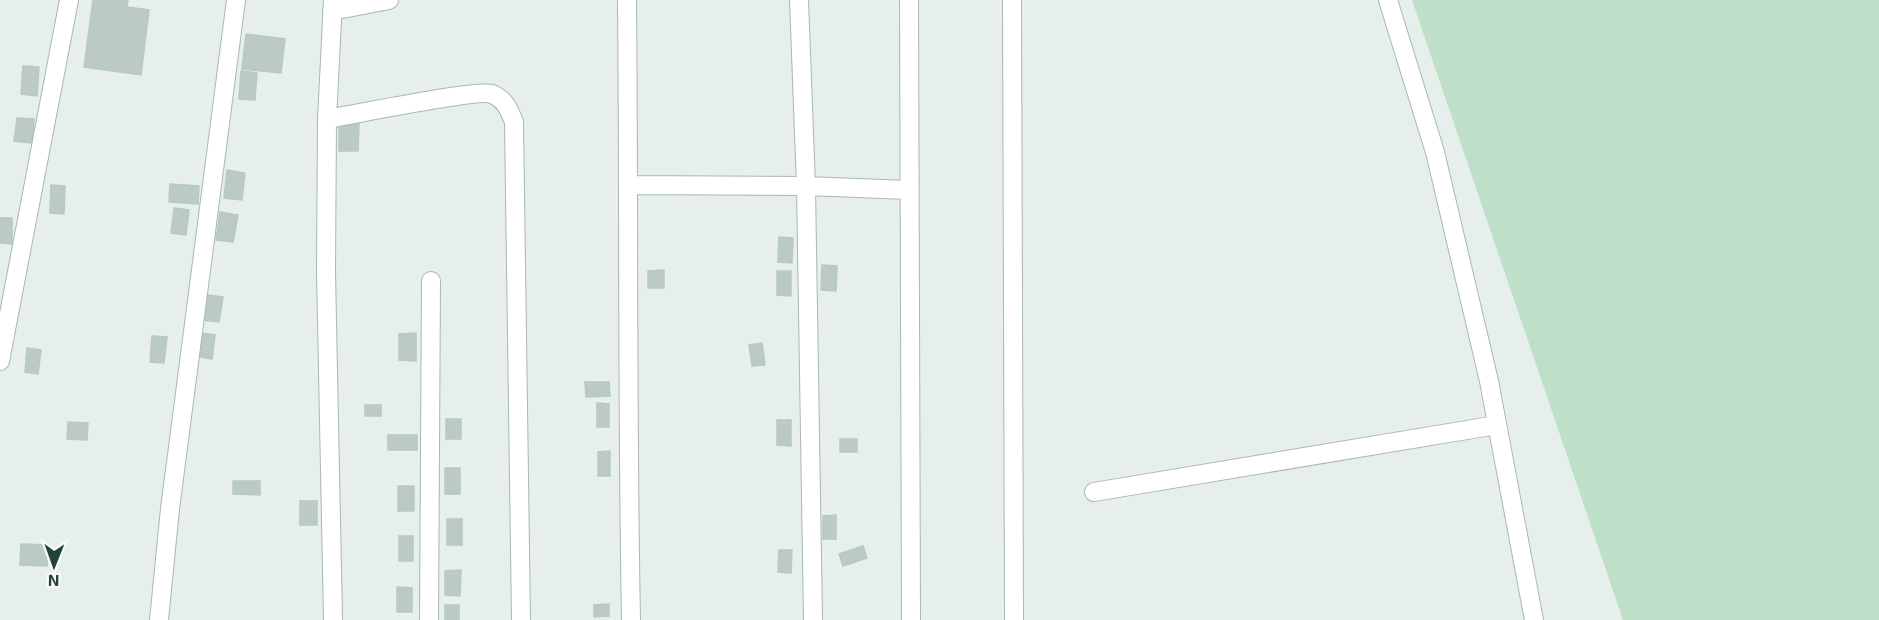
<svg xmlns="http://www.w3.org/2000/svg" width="1879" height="620" font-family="'Exo 2',sans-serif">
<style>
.green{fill:#bfe0c8}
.building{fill:#bbcac4;stroke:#b8c9c2;stroke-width:1.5}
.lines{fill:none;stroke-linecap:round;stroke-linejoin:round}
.street-casing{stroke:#a8b8b2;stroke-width:20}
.street{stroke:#fff;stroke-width:18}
</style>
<rect width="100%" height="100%" fill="#e6efeb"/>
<path class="green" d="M 1412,0 L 1879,0 L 1879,620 L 1623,620 Z"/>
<path class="building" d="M 93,0 L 128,0 L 127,7 L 149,10 L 141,75 L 84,67 Z
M 246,34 L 285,39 L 281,73 L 242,69 Z
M 23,66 L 39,67 L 37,96 L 21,94 Z
M 241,71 L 257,73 L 255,100 L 239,99 Z
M 17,118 L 34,119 L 32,143 L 14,141 Z
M 339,121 L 359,122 L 358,151 L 339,151 Z
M 227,170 L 245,173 L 242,200 L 224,198 Z
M 170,184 L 199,186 L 198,204 L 169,202 Z
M 51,185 L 65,186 L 64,214 L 50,213 Z
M 174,208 L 189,210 L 186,235 L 171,233 Z
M 220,212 L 238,215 L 233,242 L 216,240 Z
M 0,218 L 12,218 L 12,244 L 0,243 Z
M 779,237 L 793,238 L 792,263 L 778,262 Z
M 822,265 L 837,266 L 836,291 L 821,290 Z
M 664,270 L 664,288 L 648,288 L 648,271 Z
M 777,271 L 791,271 L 791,296 L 777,295 Z
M 207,295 L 223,297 L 219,322 L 203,320 Z
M 200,333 L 215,335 L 212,359 L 196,356 Z
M 416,333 L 416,361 L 399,360 L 399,334 Z
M 152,336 L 167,337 L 164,363 L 150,362 Z
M 762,343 L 765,365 L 752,366 L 749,345 Z
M 27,348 L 41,350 L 38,374 L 25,372 Z
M 585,382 L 609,382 L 610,396 L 586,397 Z
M 597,403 L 609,404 L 609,427 L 597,427 Z
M 365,405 L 381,405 L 381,416 L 365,416 Z
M 446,419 L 461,419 L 461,439 L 446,439 Z
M 777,420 L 791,420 L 791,446 L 777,445 Z
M 68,422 L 88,423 L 87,440 L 67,439 Z
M 388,435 L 417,435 L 417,450 L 388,450 Z
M 840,439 L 857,439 L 857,452 L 840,452 Z
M 610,451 L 610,476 L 598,476 L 598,452 Z
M 445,468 L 460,468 L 460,494 L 445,494 Z
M 233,481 L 260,481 L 260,495 L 233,494 Z
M 398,486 L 414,486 L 414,511 L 398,511 Z
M 300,501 L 317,501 L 317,525 L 300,525 Z
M 836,515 L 836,539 L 823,539 L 823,516 Z
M 447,519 L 462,519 L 462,545 L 447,545 Z
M 399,536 L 413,536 L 413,561 L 399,561 Z
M 21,544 L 48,545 L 47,566 L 20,565 Z
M 863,546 L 867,558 L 843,566 L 839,554 Z
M 779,550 L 792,550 L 791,573 L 778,572 Z
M 461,570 L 460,596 L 445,595 L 445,571 Z
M 397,587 L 412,588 L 412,612 L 397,612 Z
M 609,604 L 609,616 L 594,617 L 594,605 Z
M 445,605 L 459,605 L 459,620 L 445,620 Z"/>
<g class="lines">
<defs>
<path id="street" d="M 627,0 C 629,207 627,413 631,620
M 799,0 L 806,186 L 813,620
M 909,0 L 911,620
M 1012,0 L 1014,620
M 1388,0 L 1435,152 L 1489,381 L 1534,620
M 332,11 L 389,0
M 327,119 C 351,115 478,89 492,94 C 506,100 509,110 514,122 L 521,620
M 630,185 L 806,186 L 909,190
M 0,361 L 69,0
M 1094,492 L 1497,425
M 159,620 L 170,509 L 236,0
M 333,620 L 326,272 L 327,119 L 333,0
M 429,620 L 431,281"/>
</defs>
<use href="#street" class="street-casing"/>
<use href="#street" class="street"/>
</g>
<g transform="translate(54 566) rotate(181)" stroke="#f7fbf9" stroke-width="4.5" paint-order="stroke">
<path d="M0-4.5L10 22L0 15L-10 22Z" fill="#24423a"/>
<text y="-9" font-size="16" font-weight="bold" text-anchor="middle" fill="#24423a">N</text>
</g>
</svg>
